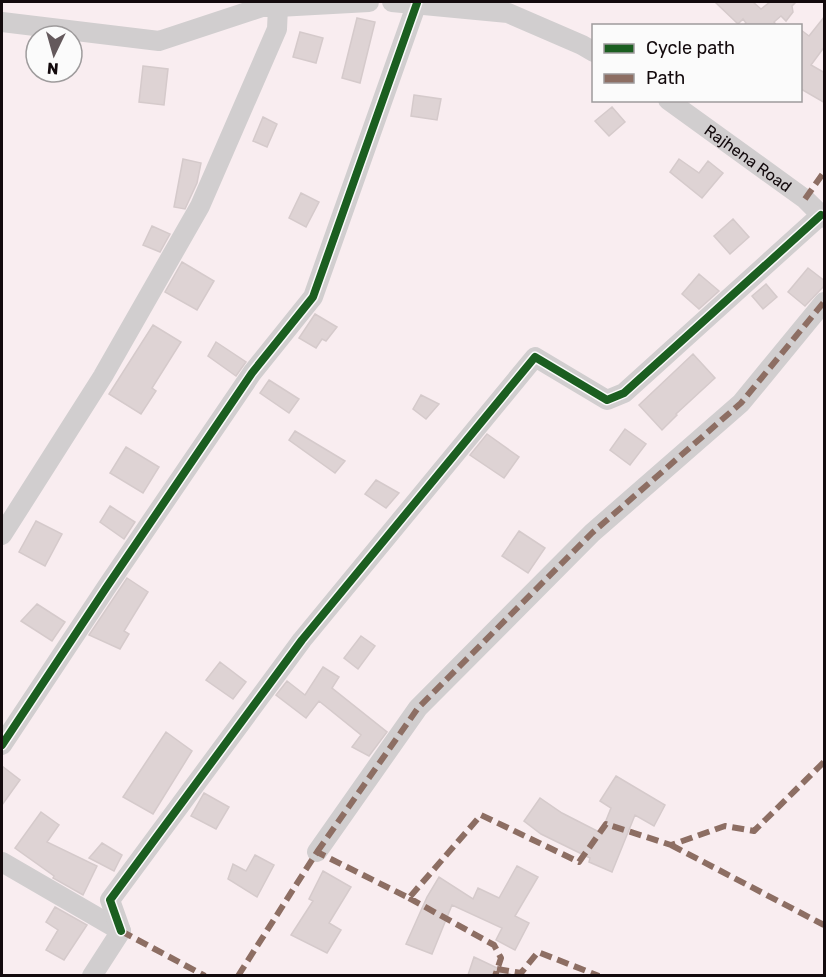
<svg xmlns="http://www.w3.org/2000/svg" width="826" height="977" font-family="Rubik,sans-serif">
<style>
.building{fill:#ded3d4;stroke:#d5cacb;stroke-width:1.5}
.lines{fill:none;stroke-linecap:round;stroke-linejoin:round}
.street{stroke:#d1cecf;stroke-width:20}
.quiet{stroke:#8d6e63;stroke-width:6;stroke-dasharray:12 6;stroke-linecap:butt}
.cycleway-casing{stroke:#fbfbfb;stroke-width:11}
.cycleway{stroke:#1b5e20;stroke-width:8}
.labels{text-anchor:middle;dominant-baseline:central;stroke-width:5;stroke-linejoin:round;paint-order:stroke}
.street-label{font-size:16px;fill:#130a0d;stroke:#fbfbfb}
</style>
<rect width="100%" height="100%" fill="#f9edf0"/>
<path class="building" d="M 715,2 L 753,2 L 761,9 L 770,2 L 796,2 L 792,6 L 793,12 L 786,21 L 781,16 L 774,22 L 777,26 L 743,26 L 746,23 L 743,19 L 738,24 Z
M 825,16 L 825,46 L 811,65 L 825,73 L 825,103 L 801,89 L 801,30 L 809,36 Z
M 357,18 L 375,22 L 360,83 L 342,78 Z
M 300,32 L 323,38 L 316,63 L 293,57 Z
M 143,66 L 168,69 L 164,105 L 139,102 Z
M 414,95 L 441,99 L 437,120 L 411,116 Z
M 612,107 L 625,122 L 609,136 L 595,121 Z
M 263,117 L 277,124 L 267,147 L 253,141 Z
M 183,159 L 201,163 L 197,183 L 185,209 L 174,207 Z
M 679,159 L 699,173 L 708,161 L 723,173 L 702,198 L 670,172 Z
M 301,193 L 319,202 L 306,227 L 289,218 Z
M 733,219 L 749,237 L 730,254 L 714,236 Z
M 152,226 L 170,234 L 160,252 L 143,245 Z
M 182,262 L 214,281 L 197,310 L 165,292 Z
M 808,268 L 825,281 L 825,285 L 805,306 L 788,292 Z
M 699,274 L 719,291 L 699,309 L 682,294 Z
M 766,284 L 777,297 L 763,309 L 752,296 Z
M 315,314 L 337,327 L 326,341 L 322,339 L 316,348 L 299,338 Z
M 153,325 L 181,342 L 152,388 L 156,391 L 141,414 L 109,394 Z
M 216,342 L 246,362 L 236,376 L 208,356 Z
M 693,354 L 715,378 L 676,414 L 677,415 L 662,430 L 639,405 Z
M 269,380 L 299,399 L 289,413 L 260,393 Z
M 421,395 L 439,404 L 426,419 L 413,409 Z
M 625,429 L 646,444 L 630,465 L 610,450 Z
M 295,431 L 345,461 L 335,473 L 289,440 Z
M 487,434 L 519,457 L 504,478 L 470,455 Z
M 126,447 L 159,467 L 143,493 L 110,473 Z
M 376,480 L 399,493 L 386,508 L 365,494 Z
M 110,506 L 135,522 L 124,539 L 100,522 Z
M 36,521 L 62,534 L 45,566 L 19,552 Z
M 519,531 L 545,548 L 528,573 L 502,556 Z
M 127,578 L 148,592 L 124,631 L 129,634 L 120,649 L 89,635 Z
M 37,604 L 65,622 L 52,641 L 21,621 Z
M 361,636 L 375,646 L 358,669 L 344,658 Z
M 220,662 L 246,682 L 233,699 L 206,680 Z
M 323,667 L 339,677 L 332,688 L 387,732 L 369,756 L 352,747 L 361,735 L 319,701 L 306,718 L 276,695 L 287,681 L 305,695 Z
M 166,732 L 192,751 L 153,814 L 123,797 Z
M 2,766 L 20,780 L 2,805 Z
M 616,776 L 665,805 L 654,826 L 635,815 L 612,872 L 589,862 L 590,858 L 541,834 L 524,821 L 540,798 L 562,813 L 601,833 L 611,808 L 600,801 Z
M 204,793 L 229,807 L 216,829 L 191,816 Z
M 41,812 L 59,825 L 47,842 L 97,866 L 83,895 L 53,878 L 54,876 L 15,848 Z
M 102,843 L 122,855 L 114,871 L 89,858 Z
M 255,855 L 274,865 L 257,897 L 228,879 L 233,864 L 246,871 Z
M 517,866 L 538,877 L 515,916 L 529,923 L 515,950 L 496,940 L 502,928 L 452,905 L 432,954 L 406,944 L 427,897 L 439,877 L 473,899 L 478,888 L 499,898 Z
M 323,871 L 351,887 L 329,923 L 341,930 L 327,953 L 291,935 L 313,901 L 309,899 Z
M 55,907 L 87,925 L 64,960 L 46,950 L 58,930 L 46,922 Z
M 474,957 L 512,975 L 468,975 Z"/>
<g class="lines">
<g class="street">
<path d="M 392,2 L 508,13 L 582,45 L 594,52"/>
<path d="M 2,22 L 159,41 L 262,7 L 278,7 L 369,2"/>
<path id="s1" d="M 668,100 L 805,199 L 824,218"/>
<path d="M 2,535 L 103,376 L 200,206 L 277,29 L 278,7"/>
<path d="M 2,745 L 106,588 L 252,373 L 313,297 L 417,3"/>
<path d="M 317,852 L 418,708 L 592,533 L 741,403 L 824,302"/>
<path d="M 2,862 L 121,931 L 92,976"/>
<path d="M 121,931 L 110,900 L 302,640 L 535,357 L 607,400 L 624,393 L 821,215"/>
</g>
<path class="quiet" d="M 805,199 L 824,172
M 671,845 L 824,925
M 317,852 L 418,708 L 592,533 L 741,403 L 824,302
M 409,898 L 494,945 L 501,958 L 495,976
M 121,931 L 205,976
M 497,969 L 521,973 L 538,952 L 599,976
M 238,976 L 317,852 L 409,898 L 481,815 L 579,862 L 606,824 L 671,845 L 725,826 L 754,831 L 824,762"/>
<defs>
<path id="cycleway" d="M 2,745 L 106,588 L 252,373 L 313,297 L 417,3
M 121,931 L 110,900 L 302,640 L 535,357 L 607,400 L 624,393 L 821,215"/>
</defs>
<use href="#cycleway" class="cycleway-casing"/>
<use href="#cycleway" class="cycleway"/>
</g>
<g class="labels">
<g class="street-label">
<text stroke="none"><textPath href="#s1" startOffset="99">Rajhena Road</textPath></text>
</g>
</g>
<rect width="826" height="977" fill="none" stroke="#130a0d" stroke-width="6"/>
<rect x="592" y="24" width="210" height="78" fill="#fbfbfb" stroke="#9e9b9c" stroke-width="1.5"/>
<rect x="604" y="44" width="30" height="9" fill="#1b5e20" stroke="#9e9b9c" stroke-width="1.5"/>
<text x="646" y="54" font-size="18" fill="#130a0d">Cycle path</text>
<rect x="604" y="74" width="30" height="9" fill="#8d6e63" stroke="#9e9b9c" stroke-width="1.5"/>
<text x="646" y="84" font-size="18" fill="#130a0d">Path</text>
<g transform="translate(54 54) rotate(185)"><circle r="28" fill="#fbfbfb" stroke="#9e9b9c" stroke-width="1.5"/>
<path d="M0-4.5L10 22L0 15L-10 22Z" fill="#64595c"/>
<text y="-9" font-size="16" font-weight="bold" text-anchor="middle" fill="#130a0d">N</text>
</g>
</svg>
